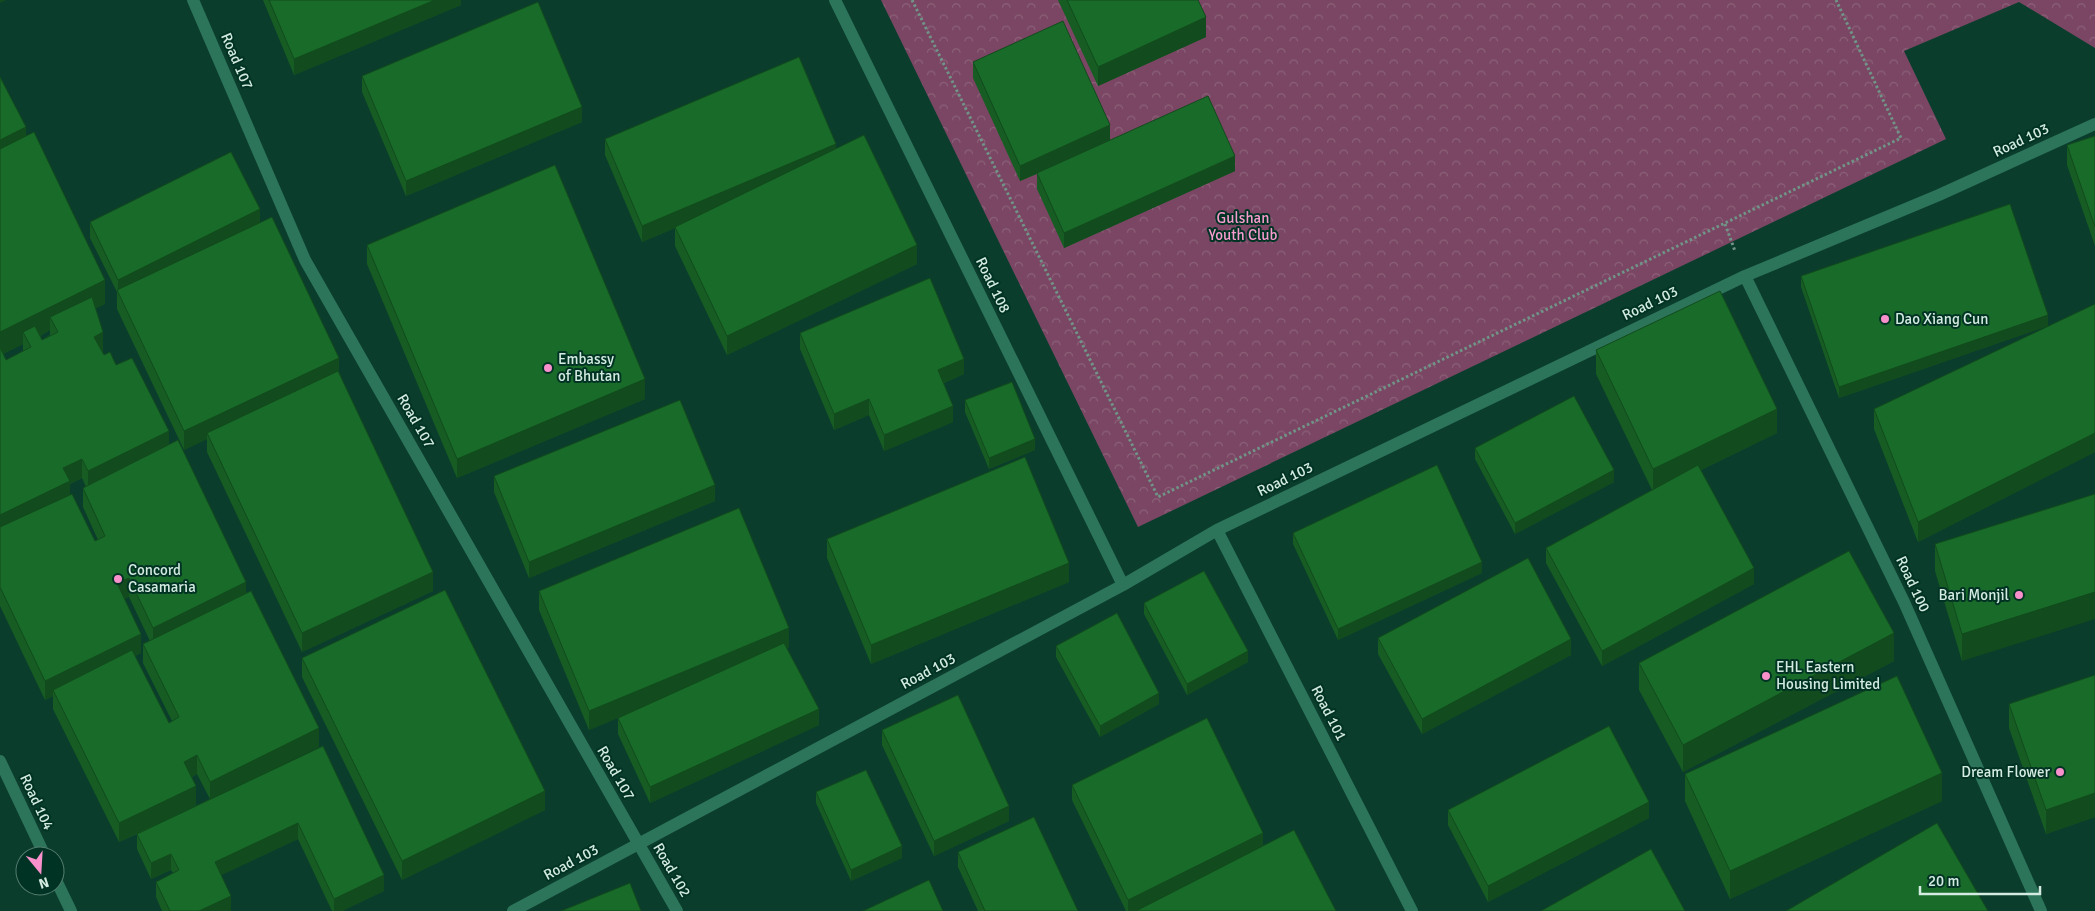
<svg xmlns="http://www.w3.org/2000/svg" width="2095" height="911" font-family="Signika,sans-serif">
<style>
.park{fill:url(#park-crowns)}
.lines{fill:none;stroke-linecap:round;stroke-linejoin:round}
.path{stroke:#709487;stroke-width:3;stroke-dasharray:2.5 2.5;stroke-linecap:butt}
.minor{stroke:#2c745a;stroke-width:12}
.wall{fill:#165c23;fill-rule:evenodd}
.shaded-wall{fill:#124b1d}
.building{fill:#196b29;stroke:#124b1d}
.poi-dot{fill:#f890cb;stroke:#003323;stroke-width:2}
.labels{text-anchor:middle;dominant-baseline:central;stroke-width:4;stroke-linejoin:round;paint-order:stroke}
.street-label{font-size:15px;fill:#d3ebe0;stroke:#003323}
.park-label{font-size:15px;fill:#f89ccf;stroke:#003323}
.poi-label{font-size:15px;fill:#d3ebe0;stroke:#003323;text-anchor:start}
</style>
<defs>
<pattern id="park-crowns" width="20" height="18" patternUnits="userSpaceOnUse" patternTransform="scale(1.25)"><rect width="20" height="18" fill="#7a4663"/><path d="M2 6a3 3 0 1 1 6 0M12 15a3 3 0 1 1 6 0" fill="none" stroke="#8c6179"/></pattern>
</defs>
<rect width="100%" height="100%" fill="#0b3d2d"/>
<path class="park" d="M 881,0 L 2095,0 L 2095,48 L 2019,2 L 1904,51 L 1946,139 L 1138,527 Z"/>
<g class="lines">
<path class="path" d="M 912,0 L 1158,497 L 1901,138 L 1836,0
M 1725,224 L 1735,251"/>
<path class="minor" d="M 193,0 L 305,260 L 677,911
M 835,0 L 1123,585
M 1745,276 L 1904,602 L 2041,911
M 1217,530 L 1412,911
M 0,761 L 45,856
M 55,878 L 71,911
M 513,911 L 1123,585 L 1217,530 L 1745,276 L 1939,195 L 2095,124"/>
</g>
<path class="wall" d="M 263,0 L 461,0 L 461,5 L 294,75 Z
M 1058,0 L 1198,0 L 1206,37 L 1098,86 Z
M 973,62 L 1110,140 L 1235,171 L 1064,248 L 1037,189 L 1037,174 L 1020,181 L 973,78 Z
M 362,76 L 582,122 L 406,196 L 362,92 Z
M 0,77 L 26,136 L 105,304 L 95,308 L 103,351 L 102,351 L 104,355 L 116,365 L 169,445 L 246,593 L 319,747 L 275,768 L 384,891 L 342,911 L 332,911 L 298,839 L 221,875 L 231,911 L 162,911 L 156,897 L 156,882 L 173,873 L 171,870 L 151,879 L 137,849 L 137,834 L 119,842 L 53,709 L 53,696 L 45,700 L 0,606 ZM 50,330 L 50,335 L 42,340 L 40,336 ZM 23,344 L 23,351 L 6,360 L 3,354 ZM 82,478 L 86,487 L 83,488 L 83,507 L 98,540 L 95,541 L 70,495 L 70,484 ZM 129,597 L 150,641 L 143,644 L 143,663 L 172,721 L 169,723 L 135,656 L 141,653 L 124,599 ZM 197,774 L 210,799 L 138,833 L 196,805 L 192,777 Z
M 2095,136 L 2095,246 L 2067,165 L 2067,145 Z
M 605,139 L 836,148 L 917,264 L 727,355 L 675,246 L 675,228 L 642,242 L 605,155 Z
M 90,222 L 260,223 L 339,372 L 433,591 L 302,652 L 207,452 L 207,439 L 184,450 L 117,309 L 117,292 L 90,238 Z
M 367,245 L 645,399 L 457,478 L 367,264 Z
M 1801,276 L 2048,326 L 1839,398 L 1801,287 Z
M 2095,304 L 2095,452 L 1918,542 L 1874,429 L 1874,409 Z
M 800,333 L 964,374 L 944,383 L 953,422 L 884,451 L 869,415 L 834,430 L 800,349 Z
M 1596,350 L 1777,433 L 1701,470 L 1754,584 L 1602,666 L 1546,563 L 1546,548 L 1652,490 L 1596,374 Z
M 965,400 L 1035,450 L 989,469 L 965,412 Z
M 1475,448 L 1614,482 L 1515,534 L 1475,459 Z
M 494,476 L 715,501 L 529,578 L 494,492 Z
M 2095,494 L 1962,661 L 1935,571 L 1935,544 Z
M 1293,533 L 1482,573 L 1338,640 L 1293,544 Z
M 827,539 L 1069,582 L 871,664 L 827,558 Z
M 539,591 L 789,647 L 787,648 L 819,725 L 650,803 L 618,734 L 618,718 L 627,714 L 589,730 L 539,610 Z
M 1144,603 L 1248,662 L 1187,695 L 1144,614 Z
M 1378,638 L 1571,655 L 1422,734 L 1378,654 Z
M 1056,646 L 1159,704 L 1100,737 L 1056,657 Z
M 302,658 L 545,810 L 402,880 L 302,677 Z
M 1894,661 L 1683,772 L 1639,690 L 1639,663 Z
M 2095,675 L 2095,817 L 2046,834 L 2009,728 L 2009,704 Z
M 882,730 L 1009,821 L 934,856 L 882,745 Z
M 1685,774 L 1942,801 L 1730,899 L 1685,801 Z
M 1072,785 L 1263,846 L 1336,911 L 1126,911 L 1072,800 Z
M 816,792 L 902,858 L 851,881 L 816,803 Z
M 1448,810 L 1649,818 L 1488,902 L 1448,825 Z
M 958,852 L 1078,911 L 978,911 L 958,867 Z"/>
<path class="shaded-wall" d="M 0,0 L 6,0 L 0,3 Z
M 435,0 L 461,0 L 461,5 L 294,75 L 294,59 Z
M 1206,17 L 1206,37 L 1098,86 L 1098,67 Z
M 582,107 L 582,122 L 406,196 L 406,181 Z
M 1110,125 L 1110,141 L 1020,181 L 1020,166 Z
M 26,127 L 26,151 L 0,164 L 0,140 Z
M 836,144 L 836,160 L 642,242 L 642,226 Z
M 1235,156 L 1235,171 L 1064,248 L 1064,233 Z
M 260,209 L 260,225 L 118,293 L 118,280 Z
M 917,245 L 917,264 L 727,355 L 727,336 Z
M 105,280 L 105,304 L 56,328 L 50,317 L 50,330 L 28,342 L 23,332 L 23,344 L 0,355 L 0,332 Z
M 2048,315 L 2048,326 L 1839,398 L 1839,387 Z
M 103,332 L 103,351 L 94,356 L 94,337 Z
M 339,358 L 339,377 L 207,433 L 207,439 L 184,450 L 184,431 Z
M 964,359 L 964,374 L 938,385 L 938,370 Z
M 645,379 L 645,399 L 457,478 L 457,459 Z
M 869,399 L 869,415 L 834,430 L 834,414 Z
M 953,406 L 953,422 L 884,451 L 884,435 Z
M 1777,409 L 1777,433 L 1653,493 L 1653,469 Z
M 169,431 L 169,450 L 88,490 L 88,471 Z
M 2095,433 L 2095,452 L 1918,542 L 1918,522 Z
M 1035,439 L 1035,450 L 989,469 L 989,458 Z
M 82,459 L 82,478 L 70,484 L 70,500 L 0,534 L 0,515 L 63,468 Z
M 1614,470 L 1614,482 L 1515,534 L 1515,523 Z
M 715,485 L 715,501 L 529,578 L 529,562 Z
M 1482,562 L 1482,573 L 1338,640 L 1338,629 Z
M 1069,563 L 1069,582 L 871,664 L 871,645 Z
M 1754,568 L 1754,584 L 1602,666 L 1602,651 Z
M 433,572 L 433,591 L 302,652 L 302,633 Z
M 129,578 L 129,597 L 117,602 L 117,583 Z
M 246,582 L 246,601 L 153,647 L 153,628 Z
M 2095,592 L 2095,619 L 1962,661 L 1962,634 Z
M 789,628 L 789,647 L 589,730 L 589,711 Z
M 1894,633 L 1894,661 L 1683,772 L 1683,745 Z
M 141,634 L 141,653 L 55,695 L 53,690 L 53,696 L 45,700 L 45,681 Z
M 1571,639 L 1571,655 L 1422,734 L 1422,719 Z
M 1248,651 L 1248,662 L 1187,695 L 1187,684 Z
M 1159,693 L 1159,704 L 1100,737 L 1100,726 Z
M 819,709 L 819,725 L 650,803 L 650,787 Z
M 319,728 L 319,747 L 210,801 L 210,782 Z
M 197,755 L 197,774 L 184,781 L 184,762 Z
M 1942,773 L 1942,801 L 1730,899 L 1730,871 Z
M 196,786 L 196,805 L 119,842 L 119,823 Z
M 545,791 L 545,810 L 402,880 L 402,861 Z
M 2095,793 L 2095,817 L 2046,834 L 2046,810 Z
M 1649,802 L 1649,818 L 1488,902 L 1488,886 Z
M 1009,806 L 1009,821 L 934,856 L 934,841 Z
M 298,823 L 298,839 L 215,878 L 215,862 Z
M 1263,833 L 1263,849 L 1137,911 L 1128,911 L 1128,900 Z
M 902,846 L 902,858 L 851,881 L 851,870 Z
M 171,854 L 171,870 L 151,879 L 151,863 Z
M 384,875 L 384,891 L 342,911 L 334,911 L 334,899 Z
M 231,896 L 231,911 L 199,911 Z"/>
<path class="building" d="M 269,0 L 435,0 L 294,59 Z
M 1067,0 L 1198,0 L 1206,17 L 1098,67 Z
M 538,2 L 582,107 L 406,181 L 362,76 Z
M 1063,21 L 1110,125 L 1020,166 L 973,62 Z
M 799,57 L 836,144 L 642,226 L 605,139 Z
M 0,77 L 26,127 L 0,140 Z
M 1208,96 L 1235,156 L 1064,233 L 1037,173 Z
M 34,132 L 105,280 L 0,332 L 0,149 Z
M 864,135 L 917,245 L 727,336 L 675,227 Z
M 2095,136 L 2095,227 L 2067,145 Z
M 231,152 L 260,209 L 118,280 L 90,222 Z
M 555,165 L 645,379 L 457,459 L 367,245 Z
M 2010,204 L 2048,315 L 1839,387 L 1801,276 Z
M 272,217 L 339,358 L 184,431 L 117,290 Z
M 930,278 L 964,359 L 938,370 L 953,406 L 884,435 L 869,399 L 834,414 L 800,333 Z
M 1720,291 L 1777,409 L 1653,469 L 1596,350 Z
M 92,297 L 103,332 L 94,337 L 104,355 L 110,352 L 116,365 L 132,358 L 169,431 L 88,471 L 82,459 L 63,468 L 70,481 L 0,515 L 0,347 L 6,360 L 31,347 L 23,332 L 35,326 L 42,340 L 58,332 L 50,317 Z
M 2095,304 L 2095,433 L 1918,522 L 1874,409 Z
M 338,371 L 433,572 L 302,633 L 207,433 Z
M 1012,382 L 1035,439 L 989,458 L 965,400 Z
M 1574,396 L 1614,470 L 1515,523 L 1475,448 Z
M 680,400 L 715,485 L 529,562 L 494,476 Z
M 178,440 L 246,582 L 153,628 L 129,578 L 117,583 L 141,634 L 45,681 L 0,587 L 0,527 L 72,494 L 95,541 L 105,536 L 83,488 Z
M 1025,457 L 1069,563 L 871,645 L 827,539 Z
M 1437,465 L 1482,562 L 1338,629 L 1293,533 Z
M 1698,465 L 1754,568 L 1602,651 L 1546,548 Z
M 2095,494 L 2095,592 L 1962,634 L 1935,544 Z
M 739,508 L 789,628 L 589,711 L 539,591 Z
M 1849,551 L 1894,633 L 1683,745 L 1639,663 Z
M 1528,558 L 1571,639 L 1422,719 L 1378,638 Z
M 1204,571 L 1248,651 L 1187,684 L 1144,603 Z
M 445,590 L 545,791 L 402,861 L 302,658 Z
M 251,591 L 319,728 L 210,782 L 197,755 L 184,762 L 196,786 L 119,823 L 53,690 L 132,650 L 169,723 L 179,717 L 143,644 Z
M 1117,613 L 1159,693 L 1100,726 L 1056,646 Z
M 784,643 L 819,709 L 650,787 L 618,718 Z
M 2095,675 L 2095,793 L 2046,810 L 2009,704 Z
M 1897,676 L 1942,773 L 1730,871 L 1685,774 Z
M 958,695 L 1009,806 L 934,841 L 882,730 Z
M 1207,718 L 1263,833 L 1128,900 L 1072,785 Z
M 1609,726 L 1649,802 L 1488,886 L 1448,810 Z
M 323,746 L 384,875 L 334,899 L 298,823 L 215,862 L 231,896 L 199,911 L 170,911 L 156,882 L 179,870 L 171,854 L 151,863 L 137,834 Z
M 866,770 L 902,846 L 851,870 L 816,792 Z
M 1034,817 L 1078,911 L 985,911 L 958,852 Z
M 1937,823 L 1988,911 L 1786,911 Z
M 1294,830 L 1336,911 L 1136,911 Z
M 1651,849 L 1685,911 L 1541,911 Z
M 929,880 L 943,911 L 863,911 Z
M 630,883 L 641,911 L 561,911 Z"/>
<g class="poi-dot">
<circle cx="1885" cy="319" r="5"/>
<circle cx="548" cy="368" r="5"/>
<circle cx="118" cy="579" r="5"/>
<circle cx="2019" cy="595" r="5"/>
<circle cx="1766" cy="676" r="5"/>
<circle cx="2060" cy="772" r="5"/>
</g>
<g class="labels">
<g class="street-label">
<text transform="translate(237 61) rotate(67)">Road 107</text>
<text transform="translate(2021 140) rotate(-25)">Road 103</text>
<text transform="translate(993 285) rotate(64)">Road 108</text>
<text transform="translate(1650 303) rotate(-26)">Road 103</text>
<text transform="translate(416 421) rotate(60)">Road 107</text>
<text transform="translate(1285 479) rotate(-26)">Road 103</text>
<text transform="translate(1913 584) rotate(65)">Road 100</text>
<text transform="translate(928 671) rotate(-28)">Road 103</text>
<text transform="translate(1329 713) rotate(63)">Road 101</text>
<text transform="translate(616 773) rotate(60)">Road 107</text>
<text transform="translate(37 802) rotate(65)">Road 104</text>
<text transform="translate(571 862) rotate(-28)">Road 103</text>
<text transform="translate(672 870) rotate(60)">Road 102</text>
</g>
<g class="park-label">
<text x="1243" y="218">Gulshan<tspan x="1243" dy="17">Youth Club</tspan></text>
</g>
<g class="poi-label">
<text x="1895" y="319">Dao Xiang Cun</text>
<text x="558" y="359">Embassy<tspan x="558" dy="17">of Bhutan</tspan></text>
<text x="128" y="570">Concord<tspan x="128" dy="17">Casamaria</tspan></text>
<text x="2009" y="595" text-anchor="end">Bari Monjil</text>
<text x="1776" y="667">EHL Eastern<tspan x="1776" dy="17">Housing Limited</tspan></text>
<text x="2050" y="772" text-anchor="end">Dream Flower</text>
</g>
</g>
<g transform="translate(40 871) rotate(162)"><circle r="24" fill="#003323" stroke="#547d6f"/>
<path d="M0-4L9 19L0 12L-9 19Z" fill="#f890cb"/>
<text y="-8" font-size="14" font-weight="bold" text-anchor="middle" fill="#d3ebe0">N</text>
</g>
<path d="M1920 886v8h120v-8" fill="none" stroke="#d3ebe0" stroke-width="2.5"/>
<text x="1928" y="886" font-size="15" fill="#d3ebe0" stroke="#003323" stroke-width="4" paint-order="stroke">20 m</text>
</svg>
